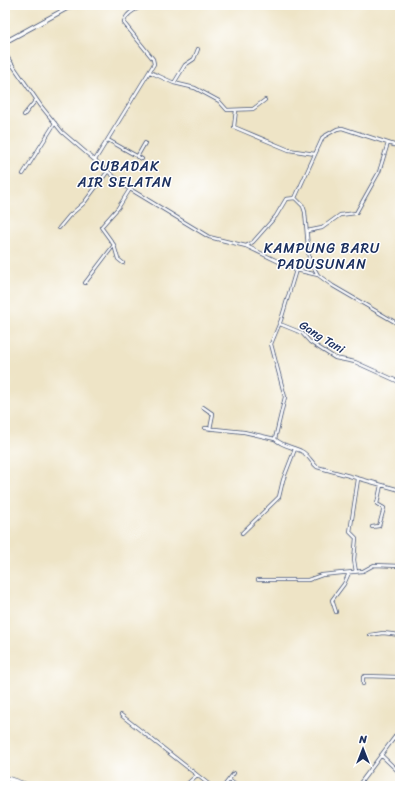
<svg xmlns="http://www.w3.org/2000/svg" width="405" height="791" font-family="Sriracha,sans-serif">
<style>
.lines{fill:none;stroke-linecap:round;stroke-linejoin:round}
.street-casing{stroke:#3b4a6e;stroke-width:4}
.secondary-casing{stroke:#3b4a6e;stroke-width:5}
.highway-casing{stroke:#3b4a6e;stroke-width:6}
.street{stroke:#fff;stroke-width:2.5}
.secondary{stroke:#fff;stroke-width:3.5}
.highway{stroke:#fff;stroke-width:5}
.labels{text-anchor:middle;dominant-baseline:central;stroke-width:3;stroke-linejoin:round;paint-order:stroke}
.street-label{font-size:12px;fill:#1b2f5e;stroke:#fff}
.quarter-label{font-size:14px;letter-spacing:1px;fill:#1b2f5e;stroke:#fff}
</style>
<rect width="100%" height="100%" fill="#fff"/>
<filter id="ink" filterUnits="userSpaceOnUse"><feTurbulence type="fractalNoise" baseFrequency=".025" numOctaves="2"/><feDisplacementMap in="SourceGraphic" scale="8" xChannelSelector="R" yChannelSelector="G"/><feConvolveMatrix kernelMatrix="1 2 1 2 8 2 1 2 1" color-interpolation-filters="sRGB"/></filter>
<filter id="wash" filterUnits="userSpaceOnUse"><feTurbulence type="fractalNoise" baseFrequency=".012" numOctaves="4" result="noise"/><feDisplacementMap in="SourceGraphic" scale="16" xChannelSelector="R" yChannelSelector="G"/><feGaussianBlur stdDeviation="0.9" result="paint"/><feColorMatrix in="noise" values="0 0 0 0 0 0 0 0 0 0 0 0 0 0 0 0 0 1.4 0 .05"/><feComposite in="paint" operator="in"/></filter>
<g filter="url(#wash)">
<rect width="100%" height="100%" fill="#eee4c6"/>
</g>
<g filter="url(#ink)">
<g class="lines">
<defs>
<path id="street" d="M 5,54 L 41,106 L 62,132 L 125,186 L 209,237 L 246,246 L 253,242 L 276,216 L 286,199 L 295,198 L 303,206 L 305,212 L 309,259 L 318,275 L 333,286 L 400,325
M 150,72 L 174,83 L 195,88 L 219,101 L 227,110 L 253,109 L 265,100
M 174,83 L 185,65 L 194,59 L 198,49
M 236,110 L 234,127 L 289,150 L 315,154
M 24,115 L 36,100
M 108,140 L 142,159
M 137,157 L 145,143
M 95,160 L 154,64 L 153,59 L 124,23 C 125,13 137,8 146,5
M 23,174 L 55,123
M 295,198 L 323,137 L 337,129 L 342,128 L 400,147
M 59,228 L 69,216 L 84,203 L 108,171
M 307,231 L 322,228 L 340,215 L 356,213 L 379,172 L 388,143
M 114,245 L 118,259 L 123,263
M 246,246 L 296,270
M 318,275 L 296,270 L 281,320 L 271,344 L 285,397 L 275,439 C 282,446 293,447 301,451 C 308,454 311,462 317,467 L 400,490
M 85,283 L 114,245 L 101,227 L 118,208 L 130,189
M 280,324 L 302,333 L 310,342 L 335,358 L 355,362 L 397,381 L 400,381
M 203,407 L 213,414 L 210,429
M 205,428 L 244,432 L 275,439
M 372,527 L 379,526 L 384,508 L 377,504 L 381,485
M 242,533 L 279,497 L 283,480 L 295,449
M 356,572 L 354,560 L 356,538 L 350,532 L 358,479
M 258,580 L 308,580 L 322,575 L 363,571 L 374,565 L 400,566
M 336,612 L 332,600 L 344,584 L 349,573
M 370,635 L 383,633 L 400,635
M 363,684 L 363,677 L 365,676 L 400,677
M 121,715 L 211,786
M 381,755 L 400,773
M 229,780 L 237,786
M 185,786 L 197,775
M 224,786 L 234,773
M 246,786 L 247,785
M 358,786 L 400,730"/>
<path id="secondary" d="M 5,42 L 73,5"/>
<path id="highway" d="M 5,778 L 29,786
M 5,784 L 12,786"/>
</defs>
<use href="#street" class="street-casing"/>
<use href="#secondary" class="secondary-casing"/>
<use href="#highway" class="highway-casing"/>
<use href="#street" class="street"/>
<use href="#secondary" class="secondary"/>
<use href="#highway" class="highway"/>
</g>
</g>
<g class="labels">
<g class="street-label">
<text transform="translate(322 337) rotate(32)">Gang Tani</text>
</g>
<g class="quarter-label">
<text x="125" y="166">CUBADAK<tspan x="125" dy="16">AIR SELATAN</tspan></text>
<text x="322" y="248">KAMPUNG BARU<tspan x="322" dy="16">PADUSUNAN</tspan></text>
</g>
</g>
<rect width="405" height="791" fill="none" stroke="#fff" stroke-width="20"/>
<g transform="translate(363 749)" stroke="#ffffff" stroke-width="3" paint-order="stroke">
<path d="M0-3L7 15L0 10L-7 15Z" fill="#1b2f5e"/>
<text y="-6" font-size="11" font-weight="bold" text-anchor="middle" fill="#1b2f5e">N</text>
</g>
</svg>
